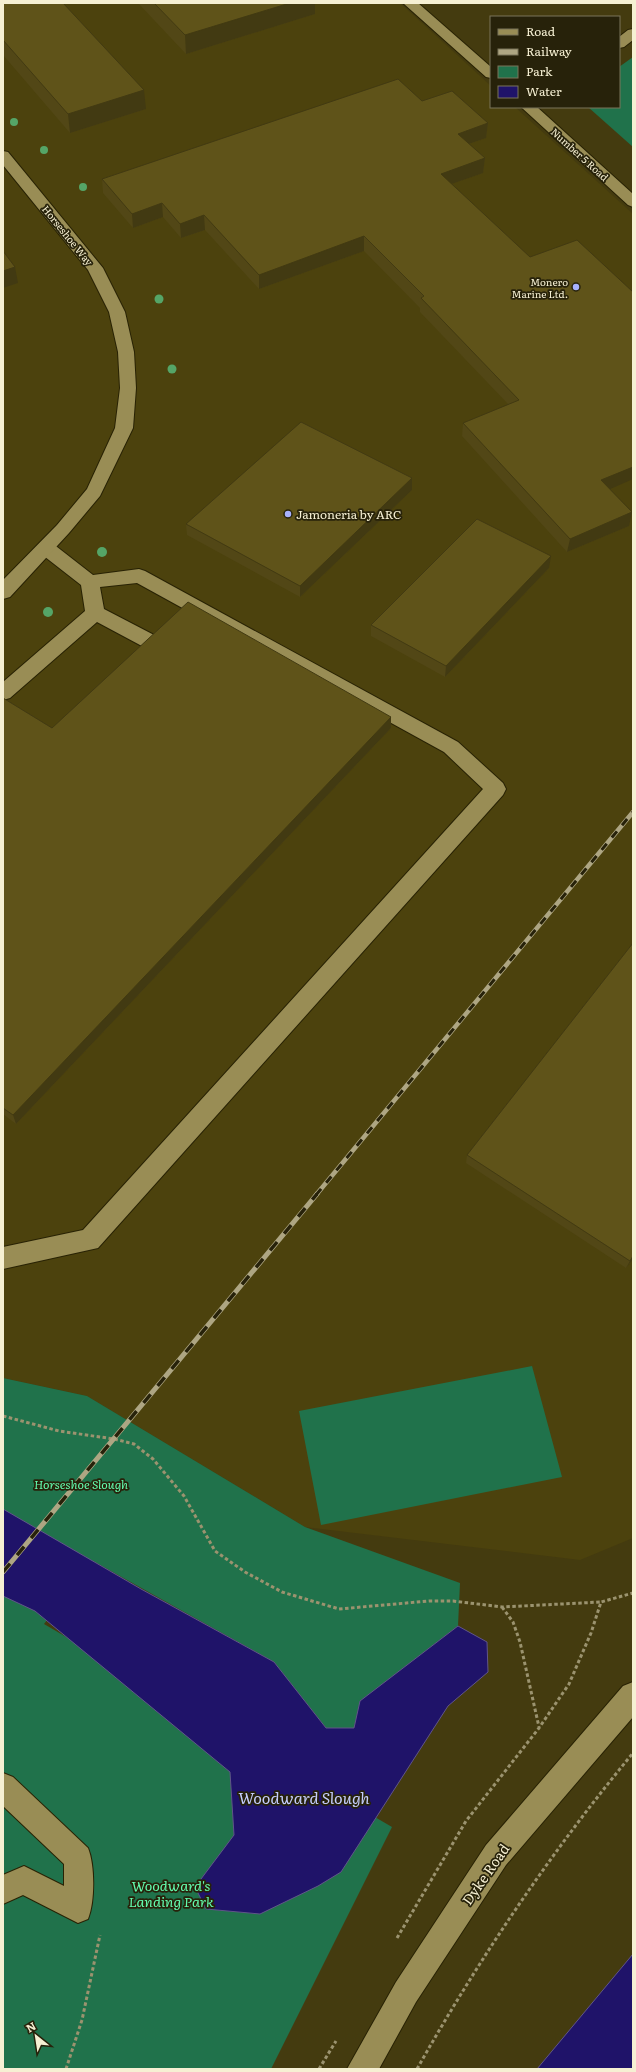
<svg xmlns="http://www.w3.org/2000/svg" width="636" height="2072" font-family="Literata,serif">
<style>
.built{fill:#4c420d}
.green{fill:#20724b}
.water{fill:#1f1369;stroke:#605589}
.lines{fill:none;stroke-linecap:round;stroke-linejoin:round}
.service-casing{stroke:#282204;stroke-width:2}
.minor-casing{stroke:#282204;stroke-width:2}
.path{stroke:#9b936f;stroke-width:3;stroke-dasharray:3.5 2.5;stroke-linecap:butt}
.service{fill:#998d55;fill-rule:evenodd}
.minor{fill:#998d55;fill-rule:evenodd}
.rail-far1-casing{stroke:#aea683;stroke-width:4.5}
.rail-casing{stroke:#aea683;stroke-width:5}
.rail-far1{stroke:#27220a;stroke-width:3;stroke-dasharray:8;stroke-linecap:butt}
.rail{stroke:#27220a;stroke-width:3.5;stroke-dasharray:11;stroke-linecap:butt}
.tree{fill:#55a567}
.wall{fill:#524716}
.shaded-wall{fill:#423a12}
.building{fill:#5f5319;stroke:#423a12}
.poi-dot{fill:#a7b1fc;stroke:#27220a;stroke-width:1.5}
.labels{text-anchor:middle;dominant-baseline:central;stroke-width:3.5;stroke-linejoin:round;paint-order:stroke}
.far-street-label{font-size:10px;fill:#f6f0d3;stroke:#27220a}
.far-poi-label{font-size:10px;fill:#f6f0d3;stroke:#27220a;text-anchor:end}
.poi-label{font-size:12px;fill:#f6f0d3;stroke:#27220a;text-anchor:start}
.park-label{font-size:12px;font-style:italic;fill:#63fcaf;stroke:#27220a}
.near-street-label{font-size:14px;fill:#f6f0d3;stroke:#27220a}
.near-park-label{font-size:14px;font-style:italic;fill:#63fcaf;stroke:#27220a}
.near-water-label{font-size:16px;font-style:italic;fill:#c5cdfd;stroke:#27220a}
</style>
<rect width="100%" height="100%" fill="#443b0f"/>
<path class="built" d="M 3,3 L 400,3 L 491,86 L 491,107 L 515,107 L 633,214 L 633,1538 L 580,1560 L 305,1527 L 87,1396 L 3,1378 Z"/>
<path class="green" d="M 633,57 L 633,147 L 588,107 L 619,107 L 619,67 Z
M 532,1366 L 562,1477 L 321,1525 L 299,1411 Z
M 3,1378 L 87,1396 L 305,1527 L 460,1583 L 458,1626 L 361,1701 L 354,1728 L 326,1728 L 274,1662 L 93,1561 L 44,1624 L 392,1827 L 271,2069 L 3,2069 Z"/>
<path class="water" d="M 3,1509 L 141,1589 L 274,1662 L 326,1728 L 354,1728 L 360,1701 L 458,1626 L 487,1642 L 488,1672 L 448,1706 L 341,1872 L 318,1886 L 260,1914 L 206,1909 L 195,1887 L 234,1835 L 230,1772 L 35,1611 L 3,1596 Z
M 633,1954 L 633,2069 L 537,2069 Z"/>
<g class="lines">
<defs>
<path id="service" d="M 46,542 L 52,543 L 93,575 L 139,569 L 145,571 L 458,742 L 503,783 L 506,789 L 503,795 L 98,1248 L 3,1269 L 3,1247 L 83,1230 L 483,789 L 444,752 L 137,583 L 100,587 L 104,609 L 154,635 L 156,640 L 154,645 L 147,647 L 140,645 L 97,622 L 10,698 L 3,700 L 3,682 L 85,611 L 81,585 L 40,553 L 37,548 L 40,543 Z
M 3,1773 L 13,1777 L 88,1848 C 95,1865 95,1902 88,1919 L 78,1923 L 23,1895 L 3,1904 L 3,1875 L 24,1866 L 64,1886 L 64,1864 L 3,1806 Z"/>
<path id="minor" d="M 403,3 L 418,3 L 491,67 L 491,78 L 486,77 Z
M 633,29 L 633,40 L 624,47 L 619,48 L 619,37 L 628,30 Z
M 521,107 L 537,107 L 633,194 L 633,207 L 628,205 Z
M 3,151 L 8,152 L 103,268 L 125,312 L 134,352 L 136,388 L 133,428 L 100,496 L 69,533 L 10,597 L 3,599 L 3,580 L 57,525 L 87,489 L 115,428 L 120,388 L 118,352 L 109,312 L 88,270 L 3,165 Z
M 633,1682 L 633,1717 L 506,1865 L 416,2002 L 379,2069 L 347,2069 L 396,1982 L 486,1845 L 623,1686 Z"/>
</defs>
<use href="#service" class="service-casing"/>
<use href="#minor" class="minor-casing"/>
<path class="path" d="M 3,1416 L 59,1431 L 114,1439 L 134,1444 L 153,1459 L 184,1496 L 215,1551 L 245,1572 L 282,1592 L 339,1609 L 429,1601 L 453,1601 L 502,1607 L 601,1602
M 502,1607 L 513,1622 L 520,1642 L 539,1727
M 397,1938 L 466,1821 L 539,1728 L 569,1684 L 591,1633 L 601,1602 L 633,1593
M 66,2069 L 82,2020 L 100,1935
M 319,2069 L 336,2041
M 417,2069 C 480,1957 551,1852 633,1753"/>
<use href="#service" class="service"/>
<use href="#minor" class="minor"/>
<defs>
<path id="rail-far1" d="M 316,1195 L 633,812"/>
<path id="rail" d="M 3,1572 L 317,1194"/>
</defs>
<use href="#rail-far1" class="rail-far1-casing"/>
<use href="#rail" class="rail-casing"/>
<use href="#rail-far1" class="rail-far1"/>
<use href="#rail" class="rail"/>
</g>
<g class="tree">
<circle cx="14" cy="122" r="4"/>
<circle cx="44" cy="150" r="4"/>
<circle cx="83" cy="187" r="4"/>
<circle cx="159" cy="299" r="4.5"/>
<circle cx="172" cy="369" r="4.5"/>
<circle cx="102" cy="552" r="5"/>
<circle cx="48" cy="612" r="5"/>
</g>
<path class="wall" d="M 3,3 L 146,109 L 70,133 L 3,55 Z
M 138,3 L 315,3 L 315,14 L 186,54 Z
M 422,101 L 488,123 L 486,138 L 469,144 L 485,158 L 483,173 L 451,184 L 629,526 L 567,552 L 462,436 L 463,423 L 509,405 L 420,312 L 420,308 L 364,251 L 259,289 L 205,230 L 181,238 L 163,217 L 133,228 L 103,193 L 102,179 Z
M 412,490 L 300,597 L 187,535 L 186,524 Z
M 549,568 L 445,677 L 371,636 L 371,625 Z
M 3,698 L 52,728 L 391,717 L 391,728 L 16,1124 L 3,1114 Z
M 633,943 L 633,1259 L 626,1268 L 466,1163 L 467,1155 Z"/>
<path class="shaded-wall" d="M 290,3 L 315,3 L 315,14 L 186,54 L 185,35 Z
M 144,90 L 146,109 L 70,133 L 68,114 Z
M 488,123 L 486,138 L 457,148 L 458,134 Z
M 485,158 L 483,173 L 440,188 L 441,174 Z
M 162,203 L 163,217 L 133,228 L 132,214 Z
M 204,215 L 205,230 L 181,238 L 180,224 Z
M 364,236 L 364,251 L 259,289 L 259,275 Z
M 15,267 L 18,283 L 3,288 L 3,271 Z
M 633,467 L 633,479 L 599,494 L 601,480 Z
M 412,478 L 412,490 L 300,597 L 300,586 Z
M 632,512 L 629,526 L 567,552 L 570,539 Z
M 551,556 L 549,568 L 445,677 L 446,666 Z
M 391,717 L 391,728 L 16,1124 L 13,1115 Z
M 633,1256 L 633,1259 L 626,1268 L 630,1261 Z"/>
<path class="building" d="M 3,3 L 63,3 L 144,90 L 68,114 L 3,40 Z
M 154,3 L 290,3 L 185,35 Z
M 398,79 L 422,101 L 452,91 L 488,123 L 458,134 L 485,158 L 441,174 L 530,257 L 577,240 L 633,292 L 633,467 L 601,480 L 632,512 L 570,539 L 463,423 L 519,400 L 421,298 L 424,296 L 364,236 L 259,275 L 204,215 L 180,224 L 162,203 L 132,214 L 102,179 Z
M 3,251 L 15,267 L 3,271 Z
M 301,422 L 412,478 L 300,586 L 186,524 Z
M 477,519 L 551,556 L 446,666 L 371,625 Z
M 188,602 L 391,717 L 13,1115 L 3,1108 L 3,698 L 52,728 Z
M 633,943 L 633,1256 L 630,1261 L 467,1155 Z"/>
<g class="poi-dot">
<circle cx="576" cy="287" r="4"/>
<circle cx="288" cy="514" r="4"/>
</g>
<g class="labels">
<g class="far-street-label">
<text transform="translate(580 154) rotate(42)">Number 5 Road</text>
<text transform="translate(68 235) rotate(51)">Horseshoe Way</text>
</g>
<g class="far-poi-label">
<text x="568" y="281">Monero<tspan x="568" dy="12">Marine Ltd.</tspan></text>
</g>
<g class="poi-label">
<text x="296" y="514">Jamoneria by ARC</text>
</g>
<g class="park-label">
<text x="81" y="1484">Horseshoe Slough</text>
</g>
<g class="near-street-label">
<text transform="translate(485 1874) rotate(-55)">Dyke Road</text>
</g>
<g class="near-park-label">
<text x="171" y="1885">Woodward's<tspan x="171" dy="16">Landing Park</tspan></text>
</g>
<g class="near-water-label">
<text x="304" y="1797">Woodward Slough</text>
</g>
</g>
<rect width="636" height="2072" fill="none" stroke="#f6f0d3" stroke-width="8"/>
<rect x="490" y="16" width="130" height="92" fill="#27220a" stroke="#7a745a"/>
<rect x="498" y="29" width="20" height="6" fill="#998d55" stroke="#7a745a"/>
<text x="526" y="36" font-size="12" fill="#f6f0d3">Road</text>
<rect x="498" y="49" width="20" height="6" fill="#aea683" stroke="#7a745a"/>
<text x="526" y="56" font-size="12" fill="#f6f0d3">Railway</text>
<rect x="498" y="66" width="20" height="12" fill="#20724b" stroke="#7a745a"/>
<text x="526" y="76" font-size="12" fill="#f6f0d3">Park</text>
<rect x="498" y="86" width="20" height="12" fill="#1f1369" stroke="#7a745a"/>
<text x="526" y="96" font-size="12" fill="#f6f0d3">Water</text>
<g transform="translate(36 2036) rotate(330)" stroke="#27220a" stroke-width="3" paint-order="stroke">
<path d="M0-3L7 15L0 10L-7 15Z" fill="#f6f0d3"/>
<text y="-6" font-size="11" font-weight="bold" text-anchor="middle" fill="#f6f0d3">N</text>
</g>
</svg>
